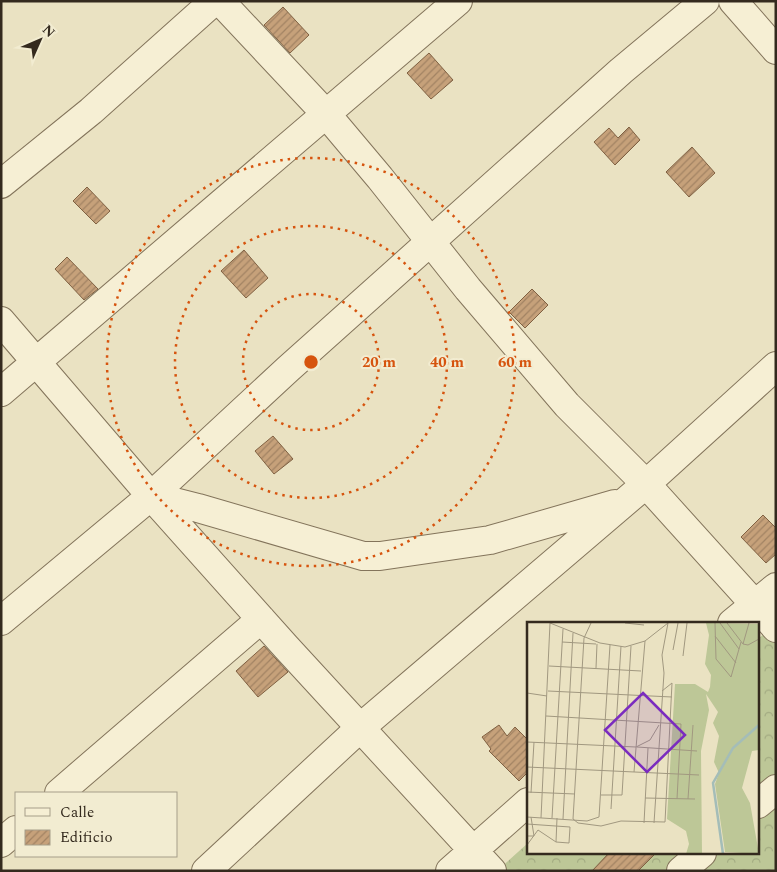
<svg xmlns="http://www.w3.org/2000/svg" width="777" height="872" font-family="Spectral,serif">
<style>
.forest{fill:url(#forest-crowns)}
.building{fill:url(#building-hatch);stroke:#806142}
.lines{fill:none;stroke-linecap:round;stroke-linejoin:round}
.minor-casing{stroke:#83745b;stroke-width:30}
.minor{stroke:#f6efd4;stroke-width:28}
.ring{fill:none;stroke:#d6540e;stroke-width:2.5;stroke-dasharray:2.5 5}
.inset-river{fill:none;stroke:#a4bdb8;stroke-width:2.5}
.inset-road{fill:none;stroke:#a19880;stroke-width:1}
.view{fill:#7b2cbf;fill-opacity:0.15;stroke:#7b2cbf;stroke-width:2.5}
.inset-edge{fill:none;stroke:#342a1e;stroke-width:2.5}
.centre{fill:#d6540e;stroke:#f2ecd1;stroke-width:2.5}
.ring-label{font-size:15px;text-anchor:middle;font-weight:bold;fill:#d6540e;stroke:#f2ecd1;stroke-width:4;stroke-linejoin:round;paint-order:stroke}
</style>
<defs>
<pattern id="forest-crowns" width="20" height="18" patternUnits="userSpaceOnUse" patternTransform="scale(1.25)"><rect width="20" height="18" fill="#bdc797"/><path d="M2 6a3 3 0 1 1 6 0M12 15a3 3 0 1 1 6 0" fill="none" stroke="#a3ab82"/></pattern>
<pattern id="building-hatch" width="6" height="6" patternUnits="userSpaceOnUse" patternTransform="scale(1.25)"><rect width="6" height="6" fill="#c6a17a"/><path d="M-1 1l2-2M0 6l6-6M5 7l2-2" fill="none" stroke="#a28363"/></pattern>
</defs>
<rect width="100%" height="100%" fill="#eae2c2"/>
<path class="forest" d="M 776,623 L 776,871 L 497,871 L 528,843 L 528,853 L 758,853 L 758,639 Z"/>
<path class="building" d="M 283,7 L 309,35 L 290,53 L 264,25 Z
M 429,53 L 453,80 L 431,99 L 407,73 Z
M 629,127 L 640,140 L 615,165 L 594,142 L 609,128 L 618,138 Z
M 692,147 L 715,173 L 689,197 L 666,172 Z
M 87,187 L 110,211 L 96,224 L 73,201 Z
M 244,250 L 268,278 L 246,298 L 221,271 Z
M 67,257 L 98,289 L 84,300 L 55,269 Z
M 532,289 L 548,305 L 525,328 L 509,312 Z
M 273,436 L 293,459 L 274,474 L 255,451 Z
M 763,515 L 776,528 L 776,554 L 766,563 L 741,537 Z
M 264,646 L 288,672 L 258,697 L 236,671 Z
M 499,725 L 507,736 L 515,727 L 528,740 L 528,772 L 519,781 L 489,751 L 491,749 L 482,737 Z
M 609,853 L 656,853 L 638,871 L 592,871 Z"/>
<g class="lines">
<defs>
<path id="minor" d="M 220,1 L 327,115 L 380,178 L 468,289 L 567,405 L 646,484 L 776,628
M 733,1 L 776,50
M 1,184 L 91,111 L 214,1
M 1,321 L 151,496 L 198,508 L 363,556 L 380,556 L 490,540 L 615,504
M 1,392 L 458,1
M 151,496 L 286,647 L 492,871
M 1,621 L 151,496 L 288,369 L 430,242 L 621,71 L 705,1
M 732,623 L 776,587
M 59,793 L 261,619
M 758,804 L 776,789
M 1,843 L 16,830
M 206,871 L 360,728 L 646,484 L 776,366
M 450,871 L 528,802
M 681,871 L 702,853"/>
</defs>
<use href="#minor" class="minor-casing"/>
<use href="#minor" class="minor"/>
</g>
<g class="ring">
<circle cx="311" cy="362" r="68"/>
<circle cx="311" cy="362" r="136"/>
<circle cx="311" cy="362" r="204"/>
</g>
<g transform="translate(527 622)">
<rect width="232" height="232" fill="#eae2c2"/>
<path d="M 179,1 L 232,2 L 232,128 L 225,129 L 215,166 L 223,181 L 232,232 L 198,230 L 188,162 L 192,151 L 187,140 L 192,114 L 186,101 L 191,90 L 179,72 L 182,88 L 174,129 L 175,232 L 159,232 L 162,222 L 159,209 L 140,197 L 148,62 L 168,62 L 181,70 L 183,65 L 184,53 L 178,42 L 182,13 Z" fill="#bdc797"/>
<path class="inset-river" d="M 196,232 L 186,161 L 206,126 L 232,103"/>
<path class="inset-road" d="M 23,1 L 73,21 L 98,25 L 118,19 L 141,1M 64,1 L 57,16 L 46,197 L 51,201 L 74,204 L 94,199 L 138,200 L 145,61 L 135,69M 98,1 L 117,3M 188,1 L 189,37 L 204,55 L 214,20M 193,1 L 212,27M 200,1 L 216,22 L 221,23 L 232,17M 188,14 L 209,41M 35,20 L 69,22M 216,22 L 222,1M 146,28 L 151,1M 156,34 L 160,1M 22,44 L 114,49M 69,46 L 70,22M 21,69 L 145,75M 0,71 L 20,74M 19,94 L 154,102 L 150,177M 0,120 L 109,125 L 123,118 L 132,103M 110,125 L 170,129M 0,145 L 172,153M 107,150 L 118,19M 0,170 L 48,172M 4,171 L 7,120M 74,173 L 95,173 L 104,24M 118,176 L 168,177M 161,177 L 166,103M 84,187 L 94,24M 0,195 L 60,199 L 72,195 L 83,23M 14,196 L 23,1M 25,196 L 36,7M 36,197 L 46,11M 117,201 L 121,126M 127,201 L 137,51 L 135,33 L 141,1M 0,202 L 43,205 L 42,221 L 29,220 L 11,208 L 0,223M 0,214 L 7,214 L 4,195M 29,220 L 30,196"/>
<path class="view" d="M 116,71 L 158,113 L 120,150 L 78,108 Z"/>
<rect width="232" height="232" class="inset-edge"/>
</g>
<circle cx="311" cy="362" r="8" class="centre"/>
<g class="ring-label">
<text x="379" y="367">20 m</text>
<text x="447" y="367">40 m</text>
<text x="515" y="367">60 m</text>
</g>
<rect width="777" height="872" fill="none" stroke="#342a1e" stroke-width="5"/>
<rect x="15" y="792" width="162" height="65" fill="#f2ecd1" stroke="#a69e89"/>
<rect x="25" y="808" width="25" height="8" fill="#f6efd4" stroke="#a69e89"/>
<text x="60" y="817" font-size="15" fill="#342a1e">Calle</text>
<rect x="25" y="830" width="25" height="15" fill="url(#building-hatch)" stroke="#a69e89"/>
<text x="60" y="842" font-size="15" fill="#342a1e">Edificio</text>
<g transform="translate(40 40) rotate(45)" stroke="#f2ecd1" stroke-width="4" paint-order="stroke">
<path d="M0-4L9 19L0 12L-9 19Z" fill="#342a1e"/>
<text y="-8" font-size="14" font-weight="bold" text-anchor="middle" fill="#342a1e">N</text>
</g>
</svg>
